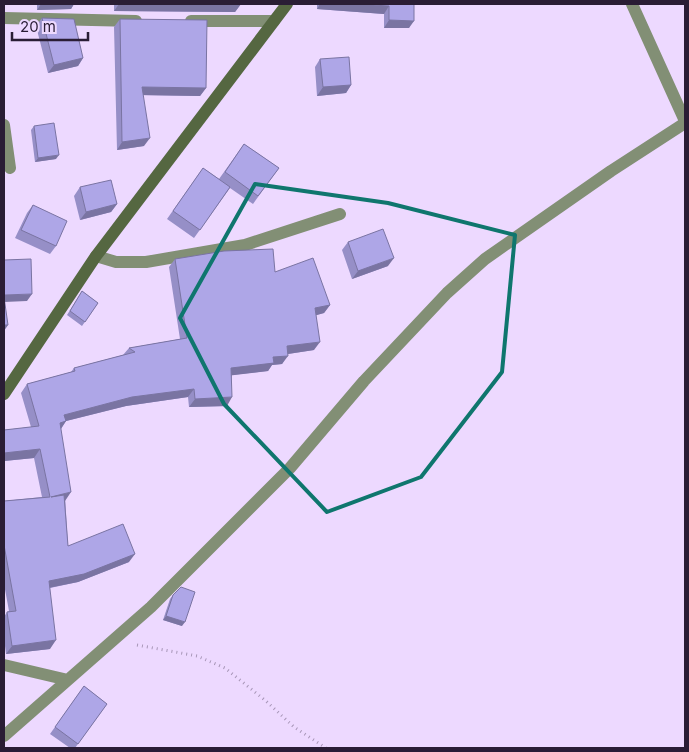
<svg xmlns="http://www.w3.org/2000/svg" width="689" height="752" font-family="Inter,sans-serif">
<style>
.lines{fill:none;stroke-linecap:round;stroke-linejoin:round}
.path{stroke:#a796b7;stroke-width:3;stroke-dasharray:1 4;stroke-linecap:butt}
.street{stroke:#828f75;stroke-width:12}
.secondary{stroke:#556741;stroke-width:12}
.wall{fill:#968fc7}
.shaded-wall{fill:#7a74a2}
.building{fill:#aea6e7;stroke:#7a74a2}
.marked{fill:none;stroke:#0f766e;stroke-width:4;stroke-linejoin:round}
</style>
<rect width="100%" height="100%" fill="#edd9ff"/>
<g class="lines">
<path class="path" d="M 137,645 L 197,656 L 225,668 L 266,701 L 294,727 L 326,748"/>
<path class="street" d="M 632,4 L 685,121
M 4,18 L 136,21
M 191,21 L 274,21
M 4,125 L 10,168
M 96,256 L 116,262 L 146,262 L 245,245 L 340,214
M 4,665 L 68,680
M 4,736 L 151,607 L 290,468 L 364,381 L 447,293 L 485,259 L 611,171 L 685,123"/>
<path class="secondary" d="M 4,394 L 96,256 L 287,4"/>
</g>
<path class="wall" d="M 37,4 L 74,4 L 71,9 L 37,10 Z
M 114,4 L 241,4 L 235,12 L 114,11 Z
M 317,4 L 414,4 L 409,28 L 384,28 L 384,14 L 317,9 Z
M 42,18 L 83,58 L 78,66 L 48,73 L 36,26 Z
M 120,19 L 206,88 L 200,96 L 143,95 L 144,146 L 117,150 L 114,27 Z
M 320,59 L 351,85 L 346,93 L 317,96 L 315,67 Z
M 34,126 L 56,159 L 35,162 L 31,130 Z
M 244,144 L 279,168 L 253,204 L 230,188 L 194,238 L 167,219 L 203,168 L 219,179 Z
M 80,187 L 117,204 L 111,212 L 80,220 L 74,196 Z
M 33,205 L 56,246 L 50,254 L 15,238 L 27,213 Z
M 348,242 L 388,266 L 352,279 L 342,250 Z
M 175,259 L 275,272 L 330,305 L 324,313 L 316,315 L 314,350 L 288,354 L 282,364 L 272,365 L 268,371 L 232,375 L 227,406 L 189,407 L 188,397 L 126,406 L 66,421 L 61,429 L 68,546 L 129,562 L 78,582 L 50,588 L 50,649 L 6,654 L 4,638 L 4,617 L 7,612 L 9,611 L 4,584 L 4,501 L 42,497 L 34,458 L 4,461 L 4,430 L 31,427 L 21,393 L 27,384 L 71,372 L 74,368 L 123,355 L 129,348 L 180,339 L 169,267 Z
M 82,291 L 98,303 L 82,326 L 67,315 Z
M 173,595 L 182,626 L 163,620 L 170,599 Z
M 84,686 L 107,704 L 75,748 L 70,748 L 50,734 Z"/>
<path class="shaded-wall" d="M 41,4 L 74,4 L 71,9 L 37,10 Z
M 119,4 L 241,4 L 235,12 L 114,11 Z
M 320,4 L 357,4 L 389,6 L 384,14 L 317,9 Z
M 389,20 L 414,21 L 409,28 L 384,28 Z
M 83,58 L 78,66 L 48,73 L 54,65 Z
M 351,85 L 346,93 L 317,96 L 323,87 Z
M 142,87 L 206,88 L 200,96 L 136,95 Z
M 150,138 L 144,146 L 117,150 L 122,142 Z
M 59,155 L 56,159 L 35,162 L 38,158 Z
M 117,204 L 111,212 L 80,220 L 86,212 Z
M 394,258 L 388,266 L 352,279 L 358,271 Z
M 32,294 L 27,301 L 4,302 L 4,295 Z
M 330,305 L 324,313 L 310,317 L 315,308 Z
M 4,325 L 8,325 L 4,331 Z
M 320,342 L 314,350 L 281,355 L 287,346 Z
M 288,356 L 282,364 L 272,365 L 268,371 L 226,376 L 231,368 L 273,357 Z
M 194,389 L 188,397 L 126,406 L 58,423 L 64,415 L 132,397 Z
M 232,397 L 227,406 L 189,407 L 195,399 Z
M 66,421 L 60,430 L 60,423 Z
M 40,449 L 34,458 L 4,461 L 4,453 Z
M 71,492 L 65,501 L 45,505 L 51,497 Z
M 135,554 L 129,562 L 78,582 L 43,589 L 49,581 Z
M 166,616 L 185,622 L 182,626 L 163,620 Z
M 56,640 L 50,649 L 6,654 L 12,646 Z"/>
<path class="building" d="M 357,4 L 414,4 L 414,21 L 389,20 L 389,6 Z
M 42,18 L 74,19 L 83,58 L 54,65 Z
M 120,19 L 207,20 L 206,88 L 142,87 L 150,138 L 122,142 Z
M 349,57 L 351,85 L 323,87 L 320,59 Z
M 54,123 L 59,155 L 38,158 L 34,126 Z
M 244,144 L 279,168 L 258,196 L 225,172 Z
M 203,168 L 230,187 L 200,230 L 173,211 Z
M 111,180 L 117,204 L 86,212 L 80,187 Z
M 33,205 L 67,221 L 56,246 L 21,230 Z
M 383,229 L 394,258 L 358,271 L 348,242 Z
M 273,249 L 275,272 L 313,258 L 330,305 L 315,308 L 320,342 L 287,346 L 288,356 L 273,357 L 274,363 L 231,368 L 232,397 L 195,399 L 194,389 L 132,397 L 64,415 L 66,421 L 60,423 L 71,492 L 51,497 L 64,495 L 68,546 L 123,524 L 135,554 L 84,574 L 49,581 L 56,640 L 12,646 L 7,612 L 16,611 L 4,545 L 4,501 L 50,497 L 40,449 L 4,453 L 4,430 L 39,426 L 27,384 L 75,371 L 74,368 L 135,352 L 129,348 L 187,338 L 175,259 L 224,251 Z
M 31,259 L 32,294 L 4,295 L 4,260 Z
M 82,291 L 98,303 L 85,322 L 70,311 Z
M 4,297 L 8,325 L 4,325 Z
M 181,587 L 195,592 L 185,622 L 166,616 L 173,595 Z
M 84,686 L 107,704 L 78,744 L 55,727 Z"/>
<path class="marked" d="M 255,184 L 388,203 L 515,235 L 502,372 L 421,477 L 327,512 L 224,404 L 180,318 Z"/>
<rect width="689" height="752" fill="none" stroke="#2a1d35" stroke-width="10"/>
<path d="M12 32v8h76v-8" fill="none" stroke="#2a1d35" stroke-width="2.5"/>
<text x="20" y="32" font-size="15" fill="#2a1d35" stroke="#edd9ff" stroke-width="4" paint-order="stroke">20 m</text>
</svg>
